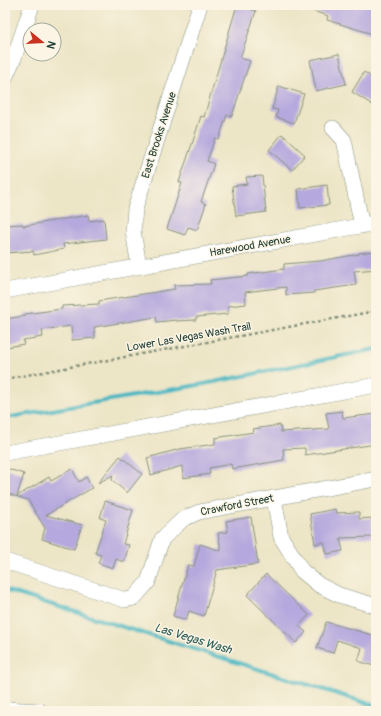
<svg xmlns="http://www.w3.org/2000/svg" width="381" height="716" font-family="Pangolin,sans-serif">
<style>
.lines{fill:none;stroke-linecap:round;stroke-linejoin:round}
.stream{stroke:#49b7c3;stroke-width:4}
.building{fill:#b5a8de}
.minor-casing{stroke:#86917d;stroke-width:16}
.path{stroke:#86917d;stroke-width:2.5;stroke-dasharray:3 3;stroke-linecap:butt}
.minor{stroke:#fff;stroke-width:15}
.labels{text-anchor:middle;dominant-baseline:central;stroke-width:3;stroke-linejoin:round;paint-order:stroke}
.street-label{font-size:11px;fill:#1f3d34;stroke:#fcf5e5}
.water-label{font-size:12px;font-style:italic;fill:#2a5c58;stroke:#fcf5e5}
</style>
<rect width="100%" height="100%" fill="#fcf5e5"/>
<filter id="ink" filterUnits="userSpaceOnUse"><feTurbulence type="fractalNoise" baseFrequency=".025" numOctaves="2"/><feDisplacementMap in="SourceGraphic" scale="8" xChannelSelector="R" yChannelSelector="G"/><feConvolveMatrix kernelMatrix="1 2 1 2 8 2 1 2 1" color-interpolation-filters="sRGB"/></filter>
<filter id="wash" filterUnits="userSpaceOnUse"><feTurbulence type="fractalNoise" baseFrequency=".012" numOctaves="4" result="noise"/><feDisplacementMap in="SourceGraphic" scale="16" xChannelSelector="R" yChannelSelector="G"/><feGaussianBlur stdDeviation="0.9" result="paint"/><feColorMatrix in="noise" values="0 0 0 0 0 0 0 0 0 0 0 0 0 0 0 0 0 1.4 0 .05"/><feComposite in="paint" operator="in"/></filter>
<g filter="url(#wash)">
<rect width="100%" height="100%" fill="#ece5c6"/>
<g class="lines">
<path class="stream" d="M 5,418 L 204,384 L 376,349
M 5,590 L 376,706"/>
</g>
<g id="blocks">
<path class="building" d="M 237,5 L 256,11 L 240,58 L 250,61 L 232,116 L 227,115 L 219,139 L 215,138 L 207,161 L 214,164 L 201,202 L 206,204 L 197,230 L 188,227 L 185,235 L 167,229 L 182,183 L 179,182 L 192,144 L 201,116 L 204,117 Z
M 302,5 L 376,5 L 376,35 L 327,20 L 328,16 L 301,7 Z
M 339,54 L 346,84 L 316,91 L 310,60 Z
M 364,72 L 376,80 L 376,107 L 352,92 Z
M 279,86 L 304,94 L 294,123 L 276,117 L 278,110 L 272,109 Z
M 282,134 L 305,155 L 292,170 L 269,150 Z
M 262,176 L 266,212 L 236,216 L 232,186 L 247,184 L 246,177 Z
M 327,185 L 329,205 L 300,208 L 298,189 Z
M 88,215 L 89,221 L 104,219 L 106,239 L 63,244 L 64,249 L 34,255 L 33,251 L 5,253 L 5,225 L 23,224 L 23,226 Z
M 376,251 L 376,269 L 354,271 L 356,285 L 314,291 L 314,293 L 286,295 L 286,287 L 245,292 L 246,304 L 228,306 L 228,314 L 196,317 L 196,320 L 176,321 L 176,320 L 157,322 L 156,317 L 94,327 L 95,338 L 72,340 L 71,326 L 42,330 L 43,337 L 23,340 L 24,344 L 7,347 L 5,319 L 25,316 L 25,314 L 62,309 L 62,306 L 99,304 L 99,301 L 175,289 L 174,285 L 211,284 L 210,280 L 248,276 L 248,274 L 284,269 L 284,264 L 320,261 L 359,254 L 359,253 Z
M 342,411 L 343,418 L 376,414 L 376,444 L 305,455 L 305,448 L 283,449 L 284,460 L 232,469 L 231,464 L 209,468 L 210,474 L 183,478 L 182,466 L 151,475 L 147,458 L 180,449 L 215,444 L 215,438 L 254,432 L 253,429 L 280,425 L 281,432 L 329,429 L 326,413 Z
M 120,456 L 142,474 L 127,493 L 112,480 L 113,475 L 98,483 Z
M 5,468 L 24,474 L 17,496 L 49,477 L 51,481 L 72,469 L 79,482 L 86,477 L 92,488 L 46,515 L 82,525 L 74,549 L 42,539 L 45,528 L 28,500 L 5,493 Z
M 105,501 L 133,510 L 123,544 L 129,545 L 124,562 L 116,559 L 113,568 L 98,563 L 101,555 L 95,553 L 106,520 L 100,518 Z
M 335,509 L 336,513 L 359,512 L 359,519 L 372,518 L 373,537 L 340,538 L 343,551 L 327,554 L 324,542 L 315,544 L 310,514 Z
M 251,517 L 258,564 L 217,570 L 204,616 L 189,611 L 186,620 L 173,616 L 188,565 L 194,566 L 200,544 L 221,551 L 218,533 L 228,532 L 226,521 Z
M 266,574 L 309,615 L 299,626 L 306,632 L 296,643 L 247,595 Z
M 326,622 L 376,636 L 376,658 L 374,666 L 358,661 L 362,648 L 337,640 L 333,653 L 317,648 Z"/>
</g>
</g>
<g filter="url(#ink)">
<use href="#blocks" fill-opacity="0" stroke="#86917d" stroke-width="1"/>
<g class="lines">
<defs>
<path id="minor" d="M 5,78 L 14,58 L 32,5
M 333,128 L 344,140 L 362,226
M 139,266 L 133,231 L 135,209 L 200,5
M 5,291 L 376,223
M 5,453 L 376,385
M 274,498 L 281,537 L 302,571 L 319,585 L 339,595 L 376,606
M 5,561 L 125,600 L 134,598 L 148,582 L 162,539 L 183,519 L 199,512 L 376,479
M 5,709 L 40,711"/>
</defs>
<use href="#minor" class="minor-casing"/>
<path class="path" d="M 5,379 L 376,311"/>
<use href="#minor" class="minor"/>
</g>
</g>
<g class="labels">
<g class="street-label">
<text transform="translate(159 135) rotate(-72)">East Brooks Avenue</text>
<text transform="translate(250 246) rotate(-10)">Harewood Avenue</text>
<text transform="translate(189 337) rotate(-10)">Lower Las Vegas Wash Trail</text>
<text transform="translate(237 505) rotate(-11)">Crawford Street</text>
</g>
<g class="water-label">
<text transform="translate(193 639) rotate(17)">Las Vegas Wash</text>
</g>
</g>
<rect width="381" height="716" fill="none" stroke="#fcf5e5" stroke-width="20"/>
<g transform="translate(42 42) rotate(108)"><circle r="19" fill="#fcf5e5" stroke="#a4ab9e"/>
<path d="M0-3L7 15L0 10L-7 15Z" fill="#c8321e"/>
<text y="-6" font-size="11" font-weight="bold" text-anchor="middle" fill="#1f3d34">N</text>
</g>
</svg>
